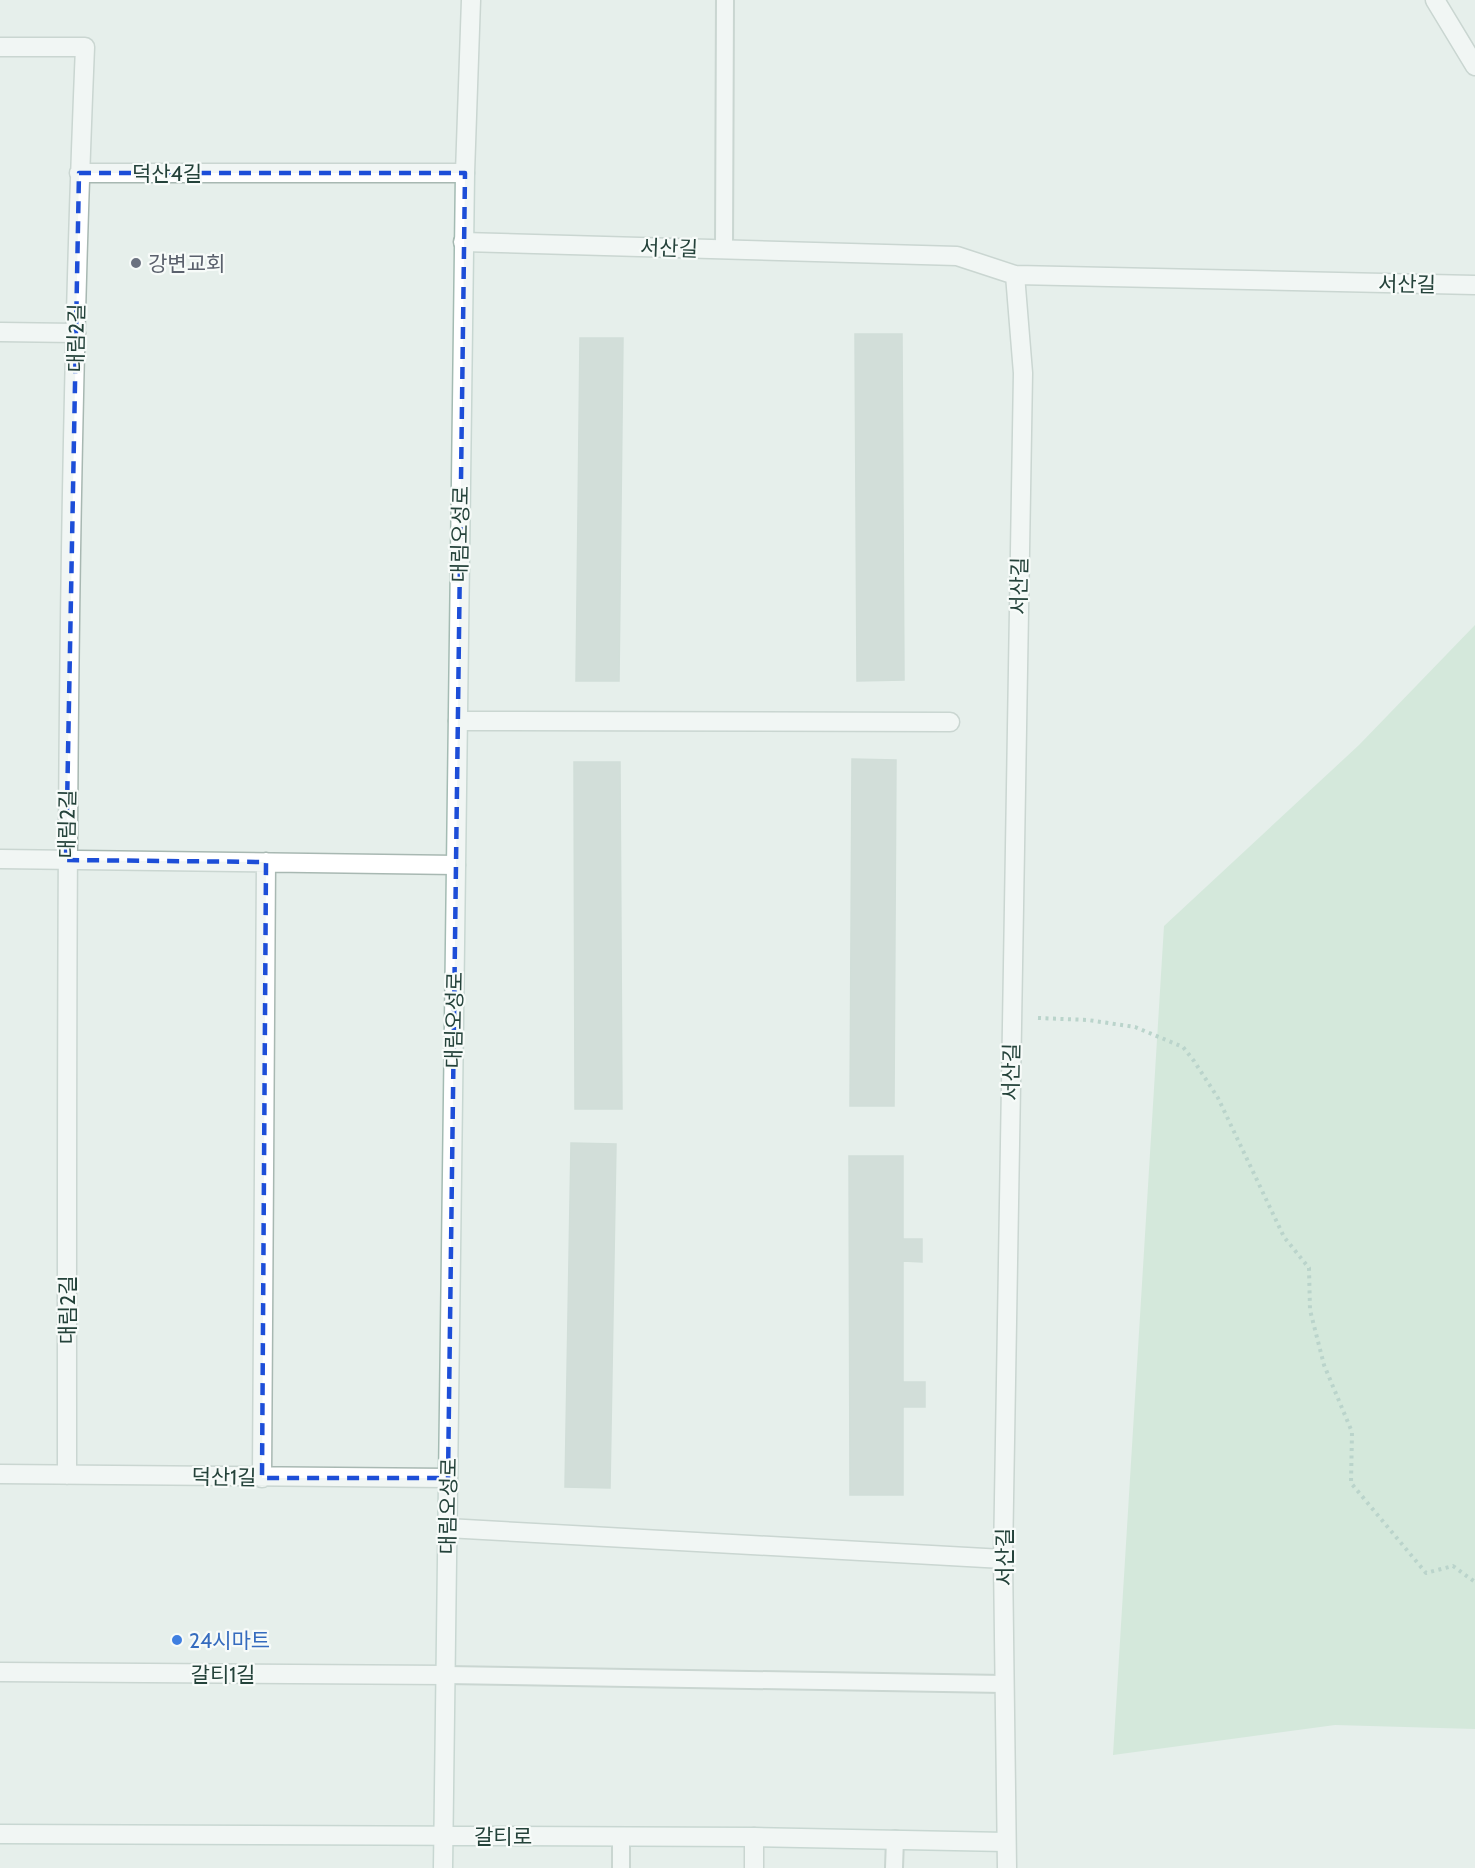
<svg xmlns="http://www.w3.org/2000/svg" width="1475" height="1868" font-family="Cabin,'Noto Sans KR',sans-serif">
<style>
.green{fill:#bfe0c8}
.building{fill:#bbcac4;stroke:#b8c9c2;stroke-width:1.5}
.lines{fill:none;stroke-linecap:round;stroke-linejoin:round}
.lane-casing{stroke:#a8b8b2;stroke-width:20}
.street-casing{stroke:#a8b8b2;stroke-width:21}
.secondary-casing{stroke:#a4bbb3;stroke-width:21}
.path{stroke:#86b3a5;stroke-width:4;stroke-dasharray:3 4.5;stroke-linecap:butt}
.lane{stroke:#fff;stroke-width:16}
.street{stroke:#fff;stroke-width:18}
.secondary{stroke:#fff;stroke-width:18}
.marked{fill:none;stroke:#1d4ed8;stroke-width:4.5;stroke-dasharray:12 8;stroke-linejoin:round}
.worship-dot{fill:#6b7280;stroke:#f7fbf9;stroke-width:2}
.shop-dot{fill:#3f7fe0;stroke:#f7fbf9;stroke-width:2}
.labels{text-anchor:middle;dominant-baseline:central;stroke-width:4.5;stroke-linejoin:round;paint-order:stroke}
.street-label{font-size:21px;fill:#24423a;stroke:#f7fbf9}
.worship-label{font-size:21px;fill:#5b616d;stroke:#f7fbf9;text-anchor:start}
.shop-label{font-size:21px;fill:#366cbe;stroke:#f7fbf9;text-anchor:start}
</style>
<rect width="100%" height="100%" fill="#e6efeb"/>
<path class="green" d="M 1475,625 L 1475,1729 L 1335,1725 L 1113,1755 L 1164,926 L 1359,745 Z"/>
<path class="building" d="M 855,334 L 902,334 L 904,680 L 857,681 Z
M 580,338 L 623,338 L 619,681 L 576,681 Z
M 852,759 L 896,760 L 894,1106 L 850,1106 Z
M 574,762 L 620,762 L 622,1109 L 575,1109 Z
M 571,1143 L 616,1144 L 610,1488 L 565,1487 Z
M 849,1156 L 903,1156 L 903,1239 L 922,1239 L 922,1262 L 903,1261 L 903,1382 L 925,1382 L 925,1407 L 903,1407 L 903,1495 L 850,1495 Z"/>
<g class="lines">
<defs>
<path id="lane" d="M 724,249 L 725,0
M 446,1675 L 1004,1684
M 621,1868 L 621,1836
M 894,1868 L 895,1839"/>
<path id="street" d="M 1435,0 L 1475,66
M 0,47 L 85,47 C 65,523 67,999 67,1475
M 79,173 L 465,173 L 471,0
M 463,242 L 957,256 L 1015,275 L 1475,285
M 0,332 L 76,333
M 458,721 L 950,722
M 0,859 L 456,865
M 0,1474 L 448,1478
M 262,1478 L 266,862
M 447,1528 L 1003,1559
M 0,1672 L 446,1675
M 754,1837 L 754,1868
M 1007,1868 L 1003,1559 L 1023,373 L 1015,275"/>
<path id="secondary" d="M 0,1834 L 754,1837 L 1006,1842
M 443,1868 L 465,173"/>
</defs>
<use href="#lane" class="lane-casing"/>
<use href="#street" class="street-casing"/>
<use href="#secondary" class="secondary-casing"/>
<path class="path" d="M 1038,1018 L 1088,1020 L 1135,1027 L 1183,1047 L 1194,1061 L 1218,1098 L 1284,1237 L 1309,1268 L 1310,1310 L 1324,1365 L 1352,1432 L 1351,1483 L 1426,1573 L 1453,1566 L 1475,1582"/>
<use href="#lane" class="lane"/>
<use href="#street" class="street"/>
<use href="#secondary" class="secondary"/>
</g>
<path d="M0 0H1475V1868H0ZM 79,173 L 465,173 L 448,1478 L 262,1478 L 266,862 L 66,860 Z" fill="#e6efeb" fill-opacity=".55" fill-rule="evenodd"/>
<path class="marked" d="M 79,173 L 465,173 L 448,1478 L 262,1478 L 266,862 L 66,860 Z"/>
<circle class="worship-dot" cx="136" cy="263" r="6"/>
<circle class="shop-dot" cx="177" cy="1640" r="6"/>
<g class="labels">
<g class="street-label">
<text x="167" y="173">덕산4길</text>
<text transform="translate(669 248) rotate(2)">서산길</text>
<text transform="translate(1407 284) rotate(1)">서산길</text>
<text transform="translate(76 338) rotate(-89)">대림2길</text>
<text transform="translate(460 534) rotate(-89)">대림오성로</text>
<text transform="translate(1019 586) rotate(-89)">서산길</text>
<text transform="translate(67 824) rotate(-89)">대림2길</text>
<text transform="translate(454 1020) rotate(-89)">대림오성로</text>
<text transform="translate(1011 1072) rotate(-89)">서산길</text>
<text transform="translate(67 1310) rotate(-90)">대림2길</text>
<text transform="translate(224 1477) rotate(1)">덕산1길</text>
<text transform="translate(448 1506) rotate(-89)">대림오성로</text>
<text transform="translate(1004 1557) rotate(-90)">서산길</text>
<text x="223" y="1674">갈티1길</text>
<text x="503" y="1836">갈티로</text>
</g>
<g class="worship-label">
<text x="148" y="263">강변교회</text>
</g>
<g class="shop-label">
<text x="189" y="1640">24시마트</text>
</g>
</g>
</svg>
